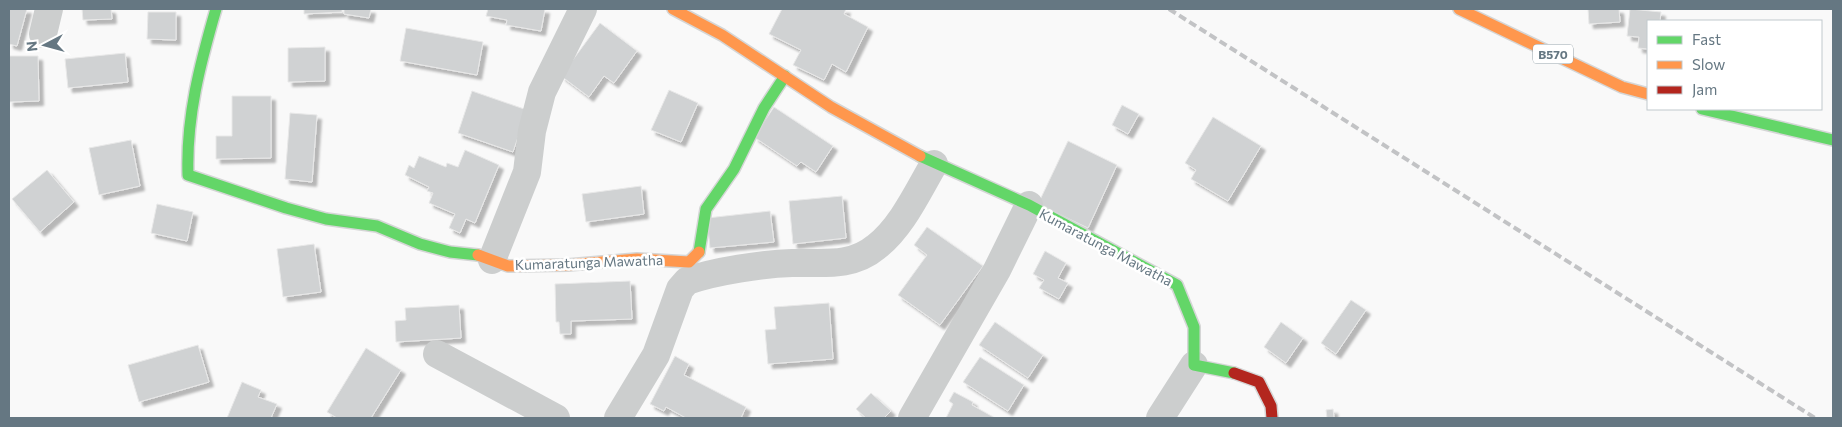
<svg xmlns="http://www.w3.org/2000/svg" width="1842" height="427" font-family="Commissioner,sans-serif">
<style>
.building{fill:#d0d2d3;stroke:#e8e8e8;filter:url(#shadow)}
.lines{fill:none;stroke-linecap:round;stroke-linejoin:round}
.fast-casing{stroke:#d5d6d6;stroke-width:14}
.slow-casing{stroke:#d5d6d6;stroke-width:14}
.jam-casing{stroke:#d5d6d6;stroke-width:14}
.street{stroke:#cccece;stroke-width:28}
.fast{stroke:#63d668;stroke-width:11}
.slow{stroke:#ff974d;stroke-width:11}
.jam{stroke:#b3261e;stroke-width:11}
.rail{stroke:#c2c3c5;stroke-width:4;stroke-dasharray:8 4;stroke-linecap:butt}
.labels{text-anchor:middle;dominant-baseline:central;stroke-width:5;stroke-linejoin:round;paint-order:stroke}
.shield{fill:#fff;stroke:#93a0a8;stroke-width:1}
.shield-label{font-size:12px;font-weight:bold;fill:#657782}
.street-label{font-size:14px;fill:#657782;stroke:#fff}
</style>
<defs>
<filter id="shadow"><feDropShadow dx="4.5" dy="4.5" stdDeviation="1" flood-color="#0004"/></filter>
</defs>
<rect width="100%" height="100%" fill="#f9f9f9"/>
<path class="building" d="M 9,9 L 27,9 L 17,46 L 9,44 Z
M 82,9 L 111,9 L 112,19 L 83,20 Z
M 304,9 L 342,9 L 342,12 L 304,14 Z
M 344,9 L 371,9 L 369,18 L 344,14 Z
M 488,9 L 545,9 L 541,31 L 506,25 L 507,20 L 486,16 Z
M 782,9 L 846,9 L 844,14 L 868,27 L 846,72 L 832,64 L 824,80 L 793,65 L 801,50 L 769,34 Z
M 1588,9 L 1619,9 L 1620,22 L 1589,24 Z
M 1630,9 L 1661,12 L 1660,21 L 1648,21 L 1648,49 L 1638,48 L 1639,37 L 1627,36 Z
M 148,12 L 176,12 L 176,40 L 147,39 Z
M 600,23 L 637,51 L 614,83 L 604,76 L 589,97 L 561,76 Z
M 406,28 L 483,42 L 477,75 L 400,61 Z
M 325,47 L 325,81 L 288,82 L 288,48 Z
M 125,53 L 128,82 L 68,88 L 65,59 Z
M 9,56 L 38,56 L 39,101 L 9,102 Z
M 669,90 L 698,103 L 681,142 L 651,130 Z
M 472,91 L 527,110 L 513,152 L 458,133 Z
M 232,96 L 271,96 L 271,158 L 216,159 L 216,136 L 232,136 Z
M 1122,105 L 1139,114 L 1128,134 L 1112,125 Z
M 774,107 L 833,146 L 816,172 L 801,162 L 797,166 L 754,137 Z
M 290,113 L 317,115 L 312,182 L 285,179 Z
M 1213,117 L 1261,146 L 1228,201 L 1191,179 L 1196,170 L 1185,163 Z
M 131,140 L 140,186 L 99,195 L 89,148 Z
M 1068,141 L 1117,165 L 1088,228 L 1038,204 Z
M 465,150 L 499,165 L 475,223 L 466,219 L 460,233 L 449,228 L 455,214 L 429,203 L 433,193 L 427,191 L 429,187 L 405,175 L 409,165 L 414,168 L 419,156 L 446,167 L 447,163 L 458,167 Z
M 47,170 L 74,202 L 40,232 L 12,199 Z
M 641,186 L 644,214 L 586,222 L 582,194 Z
M 842,196 L 846,238 L 793,244 L 789,201 Z
M 157,204 L 193,212 L 187,241 L 151,233 Z
M 770,211 L 774,242 L 710,248 L 707,218 Z
M 927,227 L 983,266 L 940,325 L 898,295 L 927,255 L 914,245 Z
M 314,244 L 321,292 L 283,297 L 277,249 Z
M 1045,251 L 1066,263 L 1058,278 L 1068,283 L 1059,299 L 1039,288 L 1044,280 L 1033,274 Z
M 630,281 L 632,319 L 571,321 L 571,334 L 560,334 L 559,322 L 556,322 L 555,284 Z
M 1351,300 L 1366,310 L 1336,354 L 1321,343 Z
M 829,303 L 833,359 L 768,364 L 765,330 L 776,329 L 774,307 Z
M 459,305 L 461,338 L 396,342 L 395,321 L 406,320 L 405,308 Z
M 995,322 L 1043,355 L 1028,378 L 979,345 Z
M 1281,322 L 1303,338 L 1286,363 L 1264,347 Z
M 198,345 L 209,382 L 139,402 L 128,365 Z
M 366,348 L 401,370 L 371,418 L 337,418 L 327,412 Z
M 675,356 L 689,364 L 684,375 L 746,407 L 741,418 L 686,418 L 666,407 L 664,411 L 650,404 Z
M 980,357 L 1024,385 L 1008,411 L 963,382 Z
M 242,382 L 261,390 L 258,397 L 277,404 L 271,418 L 227,418 Z
M 954,392 L 973,402 L 972,405 L 995,418 L 946,418 L 953,404 L 949,401 Z
M 871,393 L 891,411 L 884,418 L 866,418 L 856,409 Z
M 1333,409 L 1334,418 L 1327,418 L 1326,410 Z"/>
<g class="lines">
<defs>
<path id="fast" d="M 216,9 C 200,64 186,117 188,175 L 286,208 L 326,219 L 377,226 L 420,244 L 450,252 L 478,255
M 1702,109 L 1833,140
M 920,156 L 1029,205 L 1177,285 L 1194,327 L 1194,365 L 1234,373
M 699,252 L 706,209 L 734,169 L 764,108 L 785,76"/>
<path id="slow" d="M 673,9 L 722,35 L 831,107 L 920,156
M 1459,9 L 1622,87 L 1648,94
M 478,255 L 508,266 L 568,265 L 637,259 L 689,262 L 699,252"/>
<path id="jam" d="M 1234,373 L 1259,382 L 1271,406 L 1272,418"/>
</defs>
<use href="#fast" class="fast-casing"/>
<use href="#slow" class="slow-casing"/>
<use href="#jam" class="jam-casing"/>
<path class="street" d="M 43,34 L 49,9
M 492,260 L 527,172 L 532,131 L 542,92 L 583,9
M 437,354 L 556,418
M 618,418 L 656,355 L 680,289 L 687,281 C 715,271 763,264 792,263 C 821,262 851,268 876,247 C 902,227 918,191 934,164
M 912,418 L 997,270 L 1029,205
M 1160,418 L 1194,365"/>
<use href="#fast" class="fast"/>
<use href="#slow" class="slow"/>
<use href="#jam" class="jam"/>
<path class="rail" d="M 1169,9 L 1815,418"/>
</g>
<g class="labels">
<rect class="shield" x="1533" y="44.5" width="40" height="19" rx="4"/>
<g class="shield-label">
<text x="1553" y="54">B570</text>
</g>
<g class="street-label">
<text transform="translate(1106 247) rotate(28)">Kumaratunga Mawatha</text>
<text transform="translate(589 262) rotate(-2)">Kumaratunga Mawatha</text>
</g>
</g>
<rect width="1842" height="427" fill="none" stroke="#657782" stroke-width="20"/>
<rect x="1647" y="20" width="175" height="90" fill="#ffffff" stroke="#c1c9cd"/>
<rect x="1657" y="36" width="25" height="8" fill="#63d668" stroke="#c1c9cd"/>
<text x="1692" y="45" font-size="15" fill="#657782">Fast</text>
<rect x="1657" y="61" width="25" height="8" fill="#ff974d" stroke="#c1c9cd"/>
<text x="1692" y="70" font-size="15" fill="#657782">Slow</text>
<rect x="1657" y="86" width="25" height="8" fill="#b3261e" stroke="#c1c9cd"/>
<text x="1692" y="95" font-size="15" fill="#657782">Jam</text>
<g transform="translate(45 45) rotate(264)" stroke="#ffffff" stroke-width="4" paint-order="stroke">
<path d="M0-4L9 19L0 12L-9 19Z" fill="#657782"/>
<text y="-8" font-size="14" font-weight="bold" text-anchor="middle" fill="#657782">N</text>
</g>
</svg>
